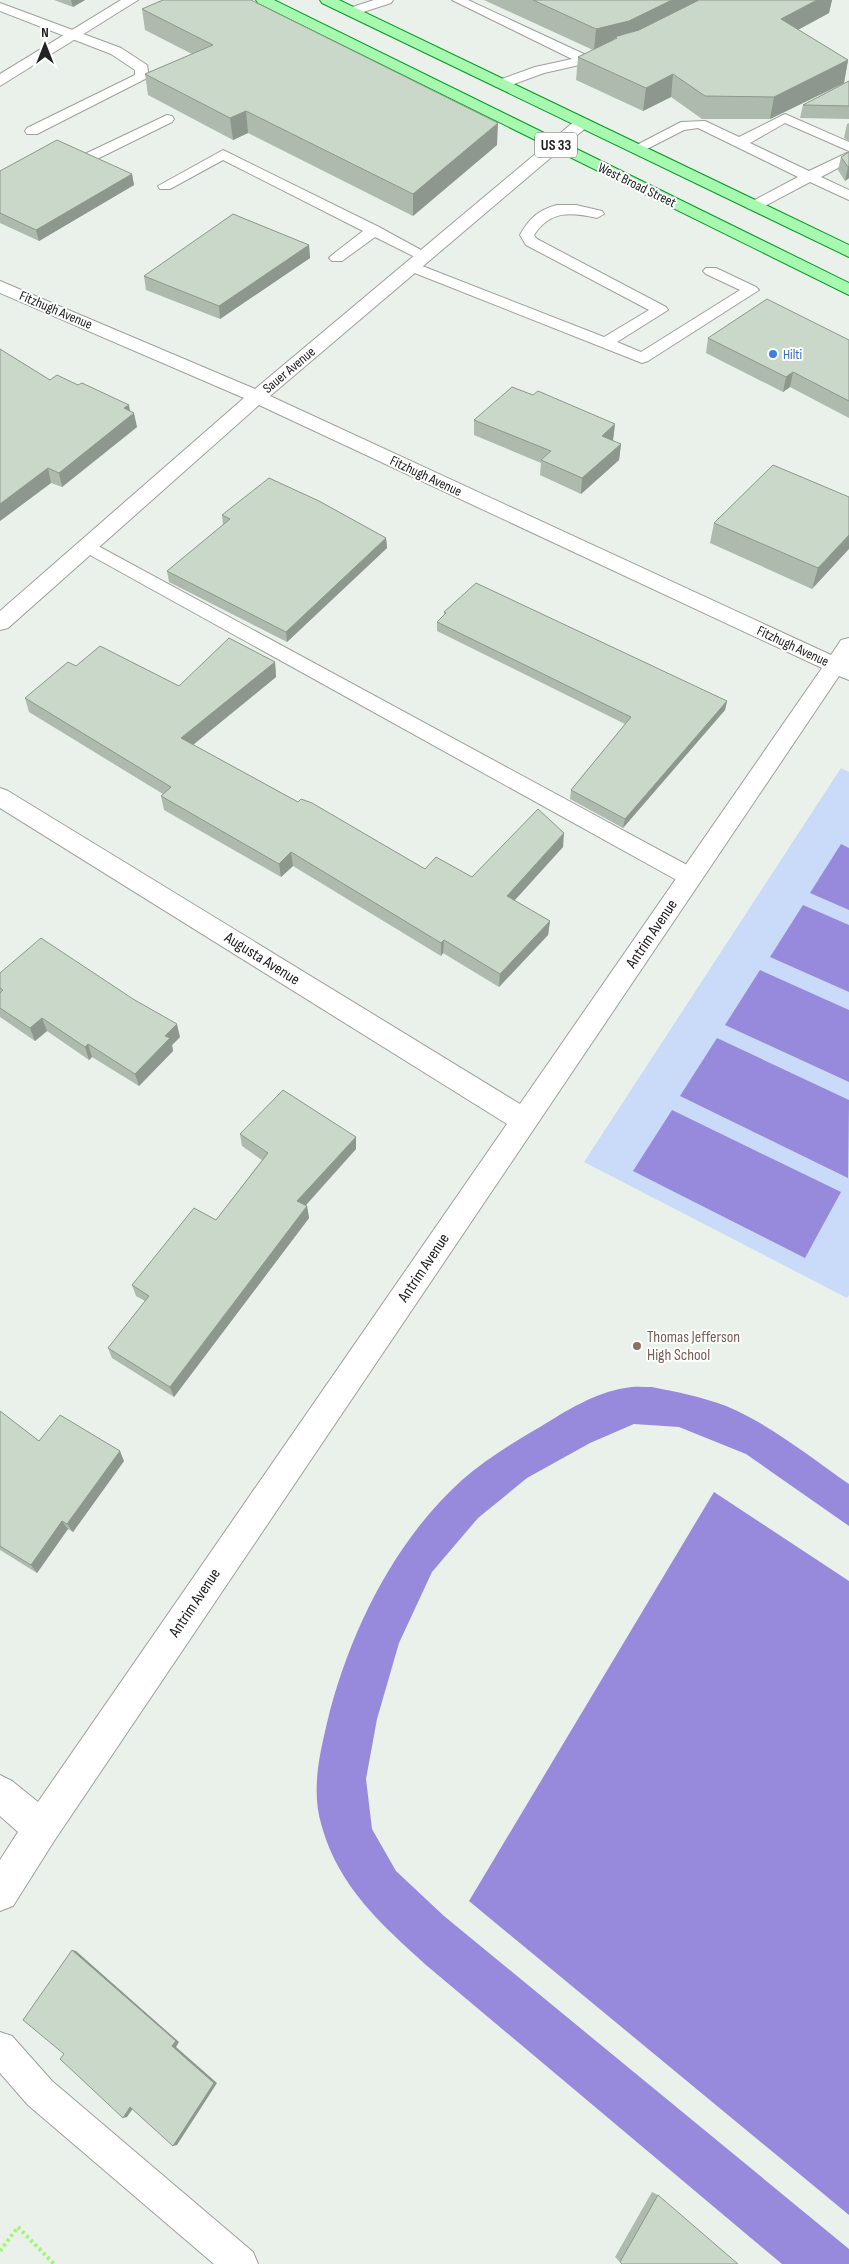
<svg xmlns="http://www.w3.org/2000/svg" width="849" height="2264" font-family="'Sofia Sans Condensed',sans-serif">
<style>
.park{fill:#c9dbf8}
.pitch{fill:#978add}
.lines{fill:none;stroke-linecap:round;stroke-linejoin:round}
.service-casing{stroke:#9f9f9f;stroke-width:2}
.minor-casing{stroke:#9f9f9f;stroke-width:2}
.primary-casing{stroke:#059a24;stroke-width:2}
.path{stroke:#a3f576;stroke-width:4;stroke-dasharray:3 3;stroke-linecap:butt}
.service{fill:#fff;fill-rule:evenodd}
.minor{fill:#fff;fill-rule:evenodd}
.primary{fill:#a6f9af;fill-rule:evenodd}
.wall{fill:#adbaad}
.shaded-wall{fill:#8d978d}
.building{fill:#c9d8c9;stroke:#8d978d}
.shop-dot{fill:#3f7fe0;stroke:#fff;stroke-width:2}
.education-dot{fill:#8d6e63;stroke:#fff;stroke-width:2}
.labels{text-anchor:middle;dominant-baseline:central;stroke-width:4;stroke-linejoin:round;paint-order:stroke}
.far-street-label{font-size:14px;fill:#222;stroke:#fff}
.far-shop-label{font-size:14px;fill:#366cbe;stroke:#fff;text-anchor:start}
.shield{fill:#fff;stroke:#646464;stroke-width:1}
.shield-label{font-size:15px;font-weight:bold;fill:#222}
.street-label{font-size:16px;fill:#222;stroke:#fff}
.education-label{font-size:16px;fill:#785e54;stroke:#fff;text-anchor:start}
</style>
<rect width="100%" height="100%" fill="#e9f1ea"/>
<path class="park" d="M 841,768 L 849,772 L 849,1295 L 847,1298 L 584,1162 Z"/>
<path class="pitch" d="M 841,844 L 849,848 L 849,910 L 810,893 Z
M 803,905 L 849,925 L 849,992 L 770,957 Z
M 760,970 L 849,1010 L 849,1082 L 725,1025 Z
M 717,1038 L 849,1100 L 848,1178 L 680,1096 Z
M 672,1110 L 841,1192 L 805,1258 L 633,1171 Z
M 652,1387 C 677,1392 702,1397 726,1406 C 770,1424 810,1457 849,1484 L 849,1526 L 746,1454 L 679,1427 L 634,1424 L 590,1443 L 527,1478 L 478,1518 L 432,1572 L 399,1643 L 377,1719 L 366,1779 L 372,1829 L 396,1871 L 444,1916 L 849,2249 L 849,2264 L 782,2264 L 426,1965 C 381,1924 339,1887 322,1827 C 311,1792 319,1757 327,1723 C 348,1635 394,1541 462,1480 C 485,1460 514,1442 540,1427 C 566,1411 594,1393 625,1388 C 634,1386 643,1387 652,1387 Z
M 714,1492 L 849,1581 L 849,2215 L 469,1901 Z"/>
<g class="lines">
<defs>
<path id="service" d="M 374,0 L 393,0 L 391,3 L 351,16 L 345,12 L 346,9 Z
M 452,0 L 468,0 L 586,55 L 610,50 L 617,54 L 615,57 L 544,73 L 506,87 L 496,87 L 494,84 L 496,81 L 535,67 L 572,59 Z
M 0,3 L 121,48 L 147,65 L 149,77 L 37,134 L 27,134 L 25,131 L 27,128 L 135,75 L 135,70 L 111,54 L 0,11 Z
M 785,114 L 849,142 L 849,151 L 785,123 L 750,143 L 809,171 L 849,152 L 849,162 L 821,177 L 849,190 L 849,200 L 810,182 L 759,209 L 749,209 L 747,206 L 749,203 L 798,177 L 698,128 L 684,130 L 641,152 L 631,152 L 629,149 L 681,122 L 705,121 L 739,137 Z
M 167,115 L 172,116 L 174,119 L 172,122 L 97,159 L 87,159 L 85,156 L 87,153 Z
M 223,150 L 379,227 L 432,256 L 424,261 L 419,259 L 375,237 L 342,261 L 332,261 L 329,258 L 332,255 L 363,231 L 223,160 L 170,189 L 160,189 L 158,186 Z
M 557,205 L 576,205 L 602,211 L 604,214 L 597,218 C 571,212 550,210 534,235 L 537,239 L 666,307 L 668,310 L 617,342 L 641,352 L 740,290 L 706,274 L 703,271 L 706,268 L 716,268 L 756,287 L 759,290 L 648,361 L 642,363 L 407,270 L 404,267 L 407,264 L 417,264 L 604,337 L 649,310 L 526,245 L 520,235 C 529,219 538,210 557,205 Z
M 87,540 L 698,871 L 701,877 L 698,883 L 690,885 L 682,883 L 81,550 L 78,546 L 81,542 Z
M 0,2032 L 12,2036 L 52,2081 L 253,2252 L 258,2264 L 214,2264 L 28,2105 L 0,2073 Z"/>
<path id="minor" d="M 121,0 L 138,0 L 0,86 L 0,74 Z
M 582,118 L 590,123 L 588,126 L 270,396 L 831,655 L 841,640 L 849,638 L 849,680 L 839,676 L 54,1841 L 13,1906 L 0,1911 L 0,1860 L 18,1832 L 0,1816 L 0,1775 L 12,1781 L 38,1802 L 507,1124 L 0,808 L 0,788 L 8,791 L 520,1104 L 822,668 L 259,405 L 8,628 L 0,630 L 0,611 L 244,398 L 0,293 L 0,281 L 255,389 L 576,120 Z"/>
<path id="primary" d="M 256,0 L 274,0 L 849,283 L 849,295 L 258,3 Z
M 320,0 L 339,0 L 849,245 L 849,257 L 322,3 Z"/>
</defs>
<use href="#service" class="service-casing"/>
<use href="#minor" class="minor-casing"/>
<use href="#primary" class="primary-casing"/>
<path class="path" d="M 0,2251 L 18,2227 L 54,2264"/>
<use href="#service" class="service"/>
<use href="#minor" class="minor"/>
<use href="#primary" class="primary"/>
</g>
<path class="wall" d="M 54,0 L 85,0 L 73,7 Z
M 484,0 L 832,0 L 829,13 L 798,30 L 848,60 L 844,83 L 770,119 L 702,119 L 671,97 L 643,111 L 576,80 L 578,57 L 593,50 Z
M 142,9 L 497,145 L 413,216 L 248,133 L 233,140 L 148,95 L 145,74 L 192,54 L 145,30 Z
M 849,81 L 849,119 L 800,118 L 803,105 Z
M 849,123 L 849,141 L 844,138 L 847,124 Z
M 849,152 L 849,178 L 845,181 L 838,170 L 841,157 Z
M 0,171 L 132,174 L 134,185 L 39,241 L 0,223 Z
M 309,245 L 310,258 L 220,319 L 146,290 L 144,276 Z
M 708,338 L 849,340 L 849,418 L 790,387 L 783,392 L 706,353 Z
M 0,349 L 50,380 L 130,411 L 137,427 L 62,487 L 51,483 L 0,521 Z
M 533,395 L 615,424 L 613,440 L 612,441 L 621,444 L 619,460 L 581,494 L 540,475 L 541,463 L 474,435 L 474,420 Z
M 849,497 L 812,589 L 710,543 L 714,523 Z
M 222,515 L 386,538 L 387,548 L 287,642 L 169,582 L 167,571 L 223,525 Z
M 444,612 L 727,701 L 725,710 L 623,828 L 570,799 L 571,790 L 625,724 L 437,631 L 437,622 L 444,615 Z
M 275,662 L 276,677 L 193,745 L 298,802 L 425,869 L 472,877 L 563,847 L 514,900 L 550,921 L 548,935 L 499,987 L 443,953 L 441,956 L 293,866 L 281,877 L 164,810 L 161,796 L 163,794 L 29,712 L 25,698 L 76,666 L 179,686 Z
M 0,973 L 180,1037 L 172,1045 L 173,1051 L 139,1086 L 92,1057 L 89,1060 L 47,1031 L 35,1041 L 0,1017 Z
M 240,1134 L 356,1137 L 356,1149 L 305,1205 L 307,1206 L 309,1218 L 174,1397 L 112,1358 L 108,1348 L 145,1301 L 136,1296 L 132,1285 L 216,1220 L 262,1160 L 242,1146 Z
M 0,1411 L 39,1441 L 124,1461 L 73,1532 L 68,1529 L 37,1573 L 0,1550 Z
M 652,2192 L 658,2195 L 622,2264 L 615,2257 Z"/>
<path class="shaded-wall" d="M 71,0 L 85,0 L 73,7 Z
M 672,0 L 715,0 L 626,43 L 614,37 L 613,46 L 594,51 L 596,29 Z
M 817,0 L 832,0 L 829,13 L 777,41 L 781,19 Z
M 848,60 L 844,83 L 770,119 L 774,97 Z
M 673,74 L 671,97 L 643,111 L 646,88 Z
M 246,111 L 248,133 L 233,140 L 230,118 Z
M 498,123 L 497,145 L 413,216 L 413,194 Z
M 849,166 L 849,178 L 845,181 L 848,167 Z
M 132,174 L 134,185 L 39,241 L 36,230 Z
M 309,245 L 310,258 L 220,319 L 219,306 Z
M 793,372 L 790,387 L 783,392 L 786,377 Z
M 129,405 L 131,416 L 134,413 L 137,427 L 62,487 L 59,473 L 124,408 Z
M 615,424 L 613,440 L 601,451 L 602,436 Z
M 621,444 L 619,460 L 581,494 L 582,478 Z
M 48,468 L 51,483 L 0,521 L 0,504 Z
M 849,535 L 849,549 L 812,589 L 818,568 Z
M 386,538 L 387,548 L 287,642 L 286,632 Z
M 275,662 L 276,677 L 184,752 L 181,738 Z
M 727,701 L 725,710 L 623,828 L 625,819 Z
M 564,833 L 563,847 L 506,910 L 507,896 Z
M 291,852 L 293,866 L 281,877 L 279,864 Z
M 550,921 L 548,935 L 499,987 L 500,974 Z
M 444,940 L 443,953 L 441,956 L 441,943 Z
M 42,1018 L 47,1031 L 35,1041 L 30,1028 Z
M 177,1024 L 180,1037 L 172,1045 L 173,1051 L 139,1086 L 135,1074 L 165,1036 Z
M 88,1044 L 92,1057 L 89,1060 L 85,1047 Z
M 356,1137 L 356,1149 L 299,1213 L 297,1201 Z
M 307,1206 L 309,1218 L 174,1397 L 170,1387 Z
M 120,1451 L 124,1461 L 73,1532 L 67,1524 Z
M 62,1521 L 68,1529 L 37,1573 L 31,1565 Z
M 72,1950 L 76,1951 L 179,2042 L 176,2047 L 217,2083 L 177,2145 L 173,2146 L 172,2046 Z
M 130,2107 L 134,2107 L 127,2117 L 123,2118 Z"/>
<path class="building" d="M 163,0 L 251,0 L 498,123 L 413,194 L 246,111 L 230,118 L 145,74 L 213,45 L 142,9 Z
M 533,0 L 672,0 L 629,21 L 596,29 Z
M 699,0 L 817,0 L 781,19 L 848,60 L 774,97 L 705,96 L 673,74 L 646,88 L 578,57 L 617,38 L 614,37 L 639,30 Z
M 849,81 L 849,106 L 803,105 Z
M 57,140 L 132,174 L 36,230 L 0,213 L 0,171 Z
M 849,152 L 849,166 L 848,167 L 841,157 Z
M 233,214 L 309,245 L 219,306 L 144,276 Z
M 767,299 L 849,340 L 849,401 L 793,372 L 786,377 L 708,338 Z
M 0,349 L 50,380 L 57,375 L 78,385 L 82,383 L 129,405 L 124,408 L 134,413 L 59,473 L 48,468 L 0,504 Z
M 512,387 L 533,395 L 538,391 L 615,424 L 602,436 L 621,444 L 582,478 L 541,460 L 551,451 L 474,420 Z
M 773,465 L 849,497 L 849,535 L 818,568 L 714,523 Z
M 269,478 L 319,501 L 386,538 L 286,632 L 167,571 L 230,519 L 222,515 Z
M 476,583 L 727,701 L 625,819 L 571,790 L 631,717 L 437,622 L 446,613 L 444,612 Z
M 229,638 L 275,662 L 181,738 L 298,802 L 301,799 L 312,803 L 425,869 L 436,857 L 472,877 L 538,809 L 564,833 L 507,896 L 550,921 L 500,974 L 444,940 L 441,943 L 291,852 L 279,864 L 161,796 L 171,787 L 25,698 L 68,662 L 76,666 L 100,646 L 179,686 Z
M 41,938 L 133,999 L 177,1024 L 165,1036 L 170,1038 L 135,1074 L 88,1044 L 85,1047 L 42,1018 L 30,1028 L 0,1008 L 0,993 L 3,990 L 0,988 L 0,973 Z
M 283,1090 L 356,1137 L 297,1201 L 307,1206 L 170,1387 L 108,1348 L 149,1296 L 132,1285 L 194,1208 L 216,1220 L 268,1153 L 240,1134 Z
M 0,1411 L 39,1441 L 60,1415 L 120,1451 L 67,1524 L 62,1521 L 31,1565 L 0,1546 Z
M 72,1950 L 176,2041 L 172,2046 L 214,2083 L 173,2146 L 130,2107 L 123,2118 L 60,2059 L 64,2054 L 23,2020 Z
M 658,2195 L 738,2264 L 622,2264 L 620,2262 Z"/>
<circle class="shop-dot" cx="773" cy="354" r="5"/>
<circle class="education-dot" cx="637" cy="1346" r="5"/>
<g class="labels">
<g class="far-street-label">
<text transform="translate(637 185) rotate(26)">West Broad Street</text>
<text transform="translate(56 310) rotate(23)">Fitzhugh Avenue</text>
<text transform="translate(289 370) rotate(-40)">Sauer Avenue</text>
<text transform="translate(426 476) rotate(25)">Fitzhugh Avenue</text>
<text transform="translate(793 646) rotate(25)">Fitzhugh Avenue</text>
</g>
<g class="far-shop-label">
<text x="783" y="354">Hilti</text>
</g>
<rect class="shield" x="535" y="132.5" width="42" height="25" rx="4"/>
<g class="shield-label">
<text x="556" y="145">US 33</text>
</g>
<g class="street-label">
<text transform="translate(652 934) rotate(-56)">Antrim Avenue</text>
<text transform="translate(262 959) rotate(32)">Augusta Avenue</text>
<text transform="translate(424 1268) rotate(-56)">Antrim Avenue</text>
<text transform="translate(195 1603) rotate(-56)">Antrim Avenue</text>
</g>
<g class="education-label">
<text x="647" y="1337">Thomas Jefferson<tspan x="647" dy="18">High School</tspan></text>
</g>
</g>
<g transform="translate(45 45)" stroke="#ffffff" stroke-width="4" paint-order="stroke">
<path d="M0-4L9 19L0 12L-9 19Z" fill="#222222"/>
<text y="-8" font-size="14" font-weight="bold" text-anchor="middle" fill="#222222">N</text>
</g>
</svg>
